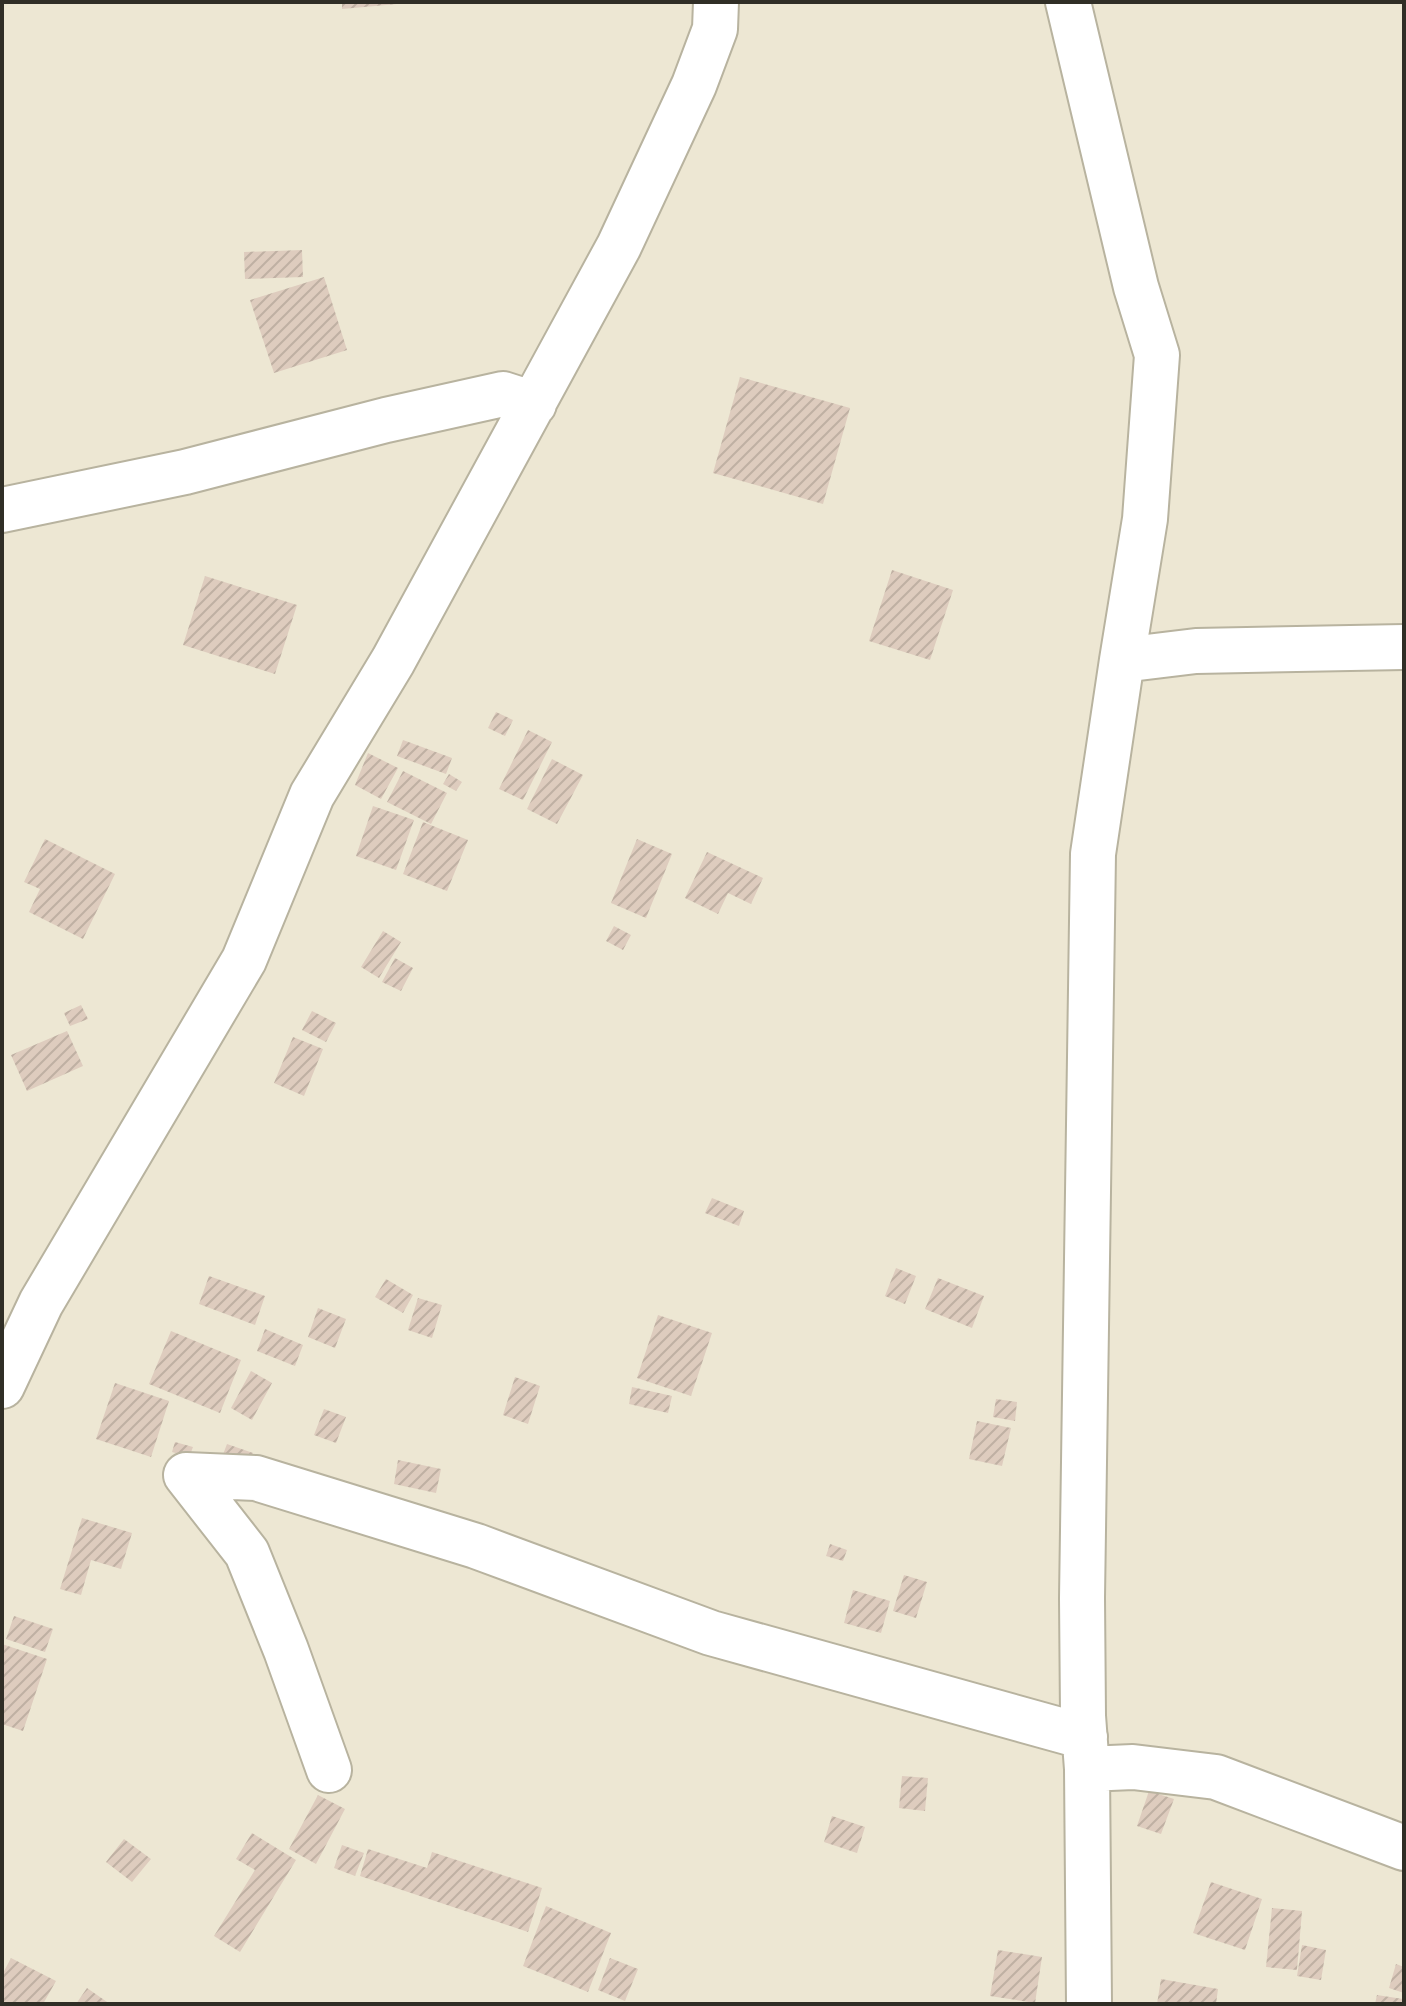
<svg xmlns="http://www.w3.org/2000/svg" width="1406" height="2006" font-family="'Source Sans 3',sans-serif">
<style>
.building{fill:url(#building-hatch)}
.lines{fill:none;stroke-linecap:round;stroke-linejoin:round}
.minor-casing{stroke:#b8b39f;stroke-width:48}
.minor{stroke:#fff;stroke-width:44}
</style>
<defs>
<pattern id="building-hatch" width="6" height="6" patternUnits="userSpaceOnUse" patternTransform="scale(2)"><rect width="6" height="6" fill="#deccbe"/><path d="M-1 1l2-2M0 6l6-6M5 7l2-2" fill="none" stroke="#bfb0a3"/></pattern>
</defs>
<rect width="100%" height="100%" fill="#ede7d3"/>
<path class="building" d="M 342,2 L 396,2 L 397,4 L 342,9 Z
M 302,250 L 303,277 L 245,279 L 244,252 Z
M 324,277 L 347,350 L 274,373 L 250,300 Z
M 740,377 L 850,408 L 823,504 L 713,473 Z
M 892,570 L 953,590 L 930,660 L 869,641 Z
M 205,576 L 297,605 L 275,674 L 183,645 Z
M 496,712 L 513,720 L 505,736 L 488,728 Z
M 528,730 L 552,742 L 523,800 L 499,789 Z
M 403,740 L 452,758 L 446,774 L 397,756 Z
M 368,753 L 398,768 L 381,799 L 355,785 Z
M 552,759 L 583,775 L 557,824 L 527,809 Z
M 403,771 L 447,793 L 431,824 L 387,802 Z
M 449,774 L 462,782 L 456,791 L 443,784 Z
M 373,806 L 414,820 L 396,870 L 356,856 Z
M 423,822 L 468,840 L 447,891 L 403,874 Z
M 45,839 L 115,874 L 83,939 L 29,912 L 40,889 L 24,882 Z
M 637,839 L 672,854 L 646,918 L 611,903 Z
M 707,852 L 763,878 L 751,904 L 728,893 L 718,914 L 685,898 Z
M 614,926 L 631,935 L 623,950 L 606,941 Z
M 383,931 L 401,942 L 379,978 L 361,967 Z
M 395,958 L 413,968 L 401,991 L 382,982 Z
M 81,1005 L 88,1019 L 70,1026 L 64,1013 Z
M 312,1011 L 336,1023 L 326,1042 L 302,1030 Z
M 67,1031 L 83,1066 L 27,1091 L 11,1055 Z
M 293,1037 L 323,1049 L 304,1096 L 274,1083 Z
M 712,1198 L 744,1211 L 739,1226 L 705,1213 Z
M 896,1268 L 916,1276 L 905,1304 L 885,1296 Z
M 209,1276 L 265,1296 L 255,1325 L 199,1304 Z
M 938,1278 L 984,1296 L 972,1328 L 925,1309 Z
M 386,1279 L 413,1295 L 403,1313 L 375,1297 Z
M 418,1298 L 442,1305 L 432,1338 L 408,1330 Z
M 318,1308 L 346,1319 L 335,1348 L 308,1337 Z
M 658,1315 L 712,1333 L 691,1396 L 637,1378 Z
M 265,1329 L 303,1345 L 295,1366 L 257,1351 Z
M 171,1331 L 241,1360 L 220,1413 L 149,1384 Z
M 251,1371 L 272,1383 L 252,1420 L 231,1408 Z
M 515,1377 L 540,1386 L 528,1424 L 503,1415 Z
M 115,1383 L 169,1401 L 151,1457 L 96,1439 Z
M 632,1387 L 672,1396 L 668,1413 L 629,1404 Z
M 996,1399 L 1017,1402 L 1015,1421 L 993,1417 Z
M 324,1409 L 346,1417 L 336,1443 L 314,1435 Z
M 977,1421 L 1011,1428 L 1002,1466 L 969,1459 Z
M 175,1442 L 193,1447 L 189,1457 L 172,1452 Z
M 227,1444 L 253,1453 L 249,1466 L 222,1457 Z
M 398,1460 L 441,1469 L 436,1493 L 394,1484 Z
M 82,1518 L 132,1533 L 121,1569 L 91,1560 L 81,1595 L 60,1589 Z
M 830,1544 L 847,1550 L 843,1561 L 826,1556 Z
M 904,1575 L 927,1582 L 916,1618 L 893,1611 Z
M 853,1590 L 890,1601 L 881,1633 L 844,1623 Z
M 14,1616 L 53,1629 L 45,1652 L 6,1639 Z
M 2,1644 L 47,1659 L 23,1731 L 2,1724 Z
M 902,1776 L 928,1778 L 925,1811 L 899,1808 Z
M 1149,1791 L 1174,1799 L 1161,1834 L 1137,1826 Z
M 318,1795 L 345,1809 L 316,1864 L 289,1849 Z
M 832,1816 L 865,1827 L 857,1853 L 824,1842 Z
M 252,1833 L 296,1860 L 240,1952 L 214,1936 L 255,1870 L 236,1859 Z
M 124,1839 L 151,1859 L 132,1882 L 106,1862 Z
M 342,1845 L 364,1853 L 355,1876 L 334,1868 Z
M 368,1849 L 427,1868 L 432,1852 L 542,1888 L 528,1932 L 360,1876 Z
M 1211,1882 L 1262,1899 L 1245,1950 L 1193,1933 Z
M 546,1906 L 611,1933 L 588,1992 L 523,1966 Z
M 1272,1908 L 1302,1911 L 1297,1970 L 1266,1967 Z
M 1302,1945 L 1326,1950 L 1321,1980 L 1297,1976 Z
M 998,1950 L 1042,1957 L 1035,2003 L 990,1996 Z
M 11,1958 L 56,1981 L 43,2004 L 2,2004 L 2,1975 Z
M 610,1958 L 638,1969 L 625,2001 L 598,1990 Z
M 1396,1964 L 1404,1967 L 1404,1993 L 1389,1988 Z
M 1161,1979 L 1218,1989 L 1216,2004 L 1157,2004 Z
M 87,1988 L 110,2004 L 76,2004 Z
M 1377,1995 L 1403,1999 L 1402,2004 L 1375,2004 Z"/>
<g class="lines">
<defs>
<path id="minor" d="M 1068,2 L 1136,287 L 1157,355 L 1145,519 L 1122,660 L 1093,854 L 1082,1598 L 1083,1716 L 1087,1769 L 1089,2004
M 2,510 L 185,472 L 386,420 L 503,394 L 534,404
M 1122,660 L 1196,651 L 1404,647
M 2,1386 L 41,1303 L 244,960 L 312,795 L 393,661 L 619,246 L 694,85 L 715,29 L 716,2
M 1087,1769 L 1133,1767 L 1216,1777 L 1404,1848
M 329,1770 L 286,1650 L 247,1553 L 186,1475 L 256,1478 L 476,1546 L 711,1633 L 1085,1737"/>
</defs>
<use href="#minor" class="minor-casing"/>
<use href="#minor" class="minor"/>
</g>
<rect width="1406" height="2006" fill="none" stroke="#302e26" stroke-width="8"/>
</svg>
